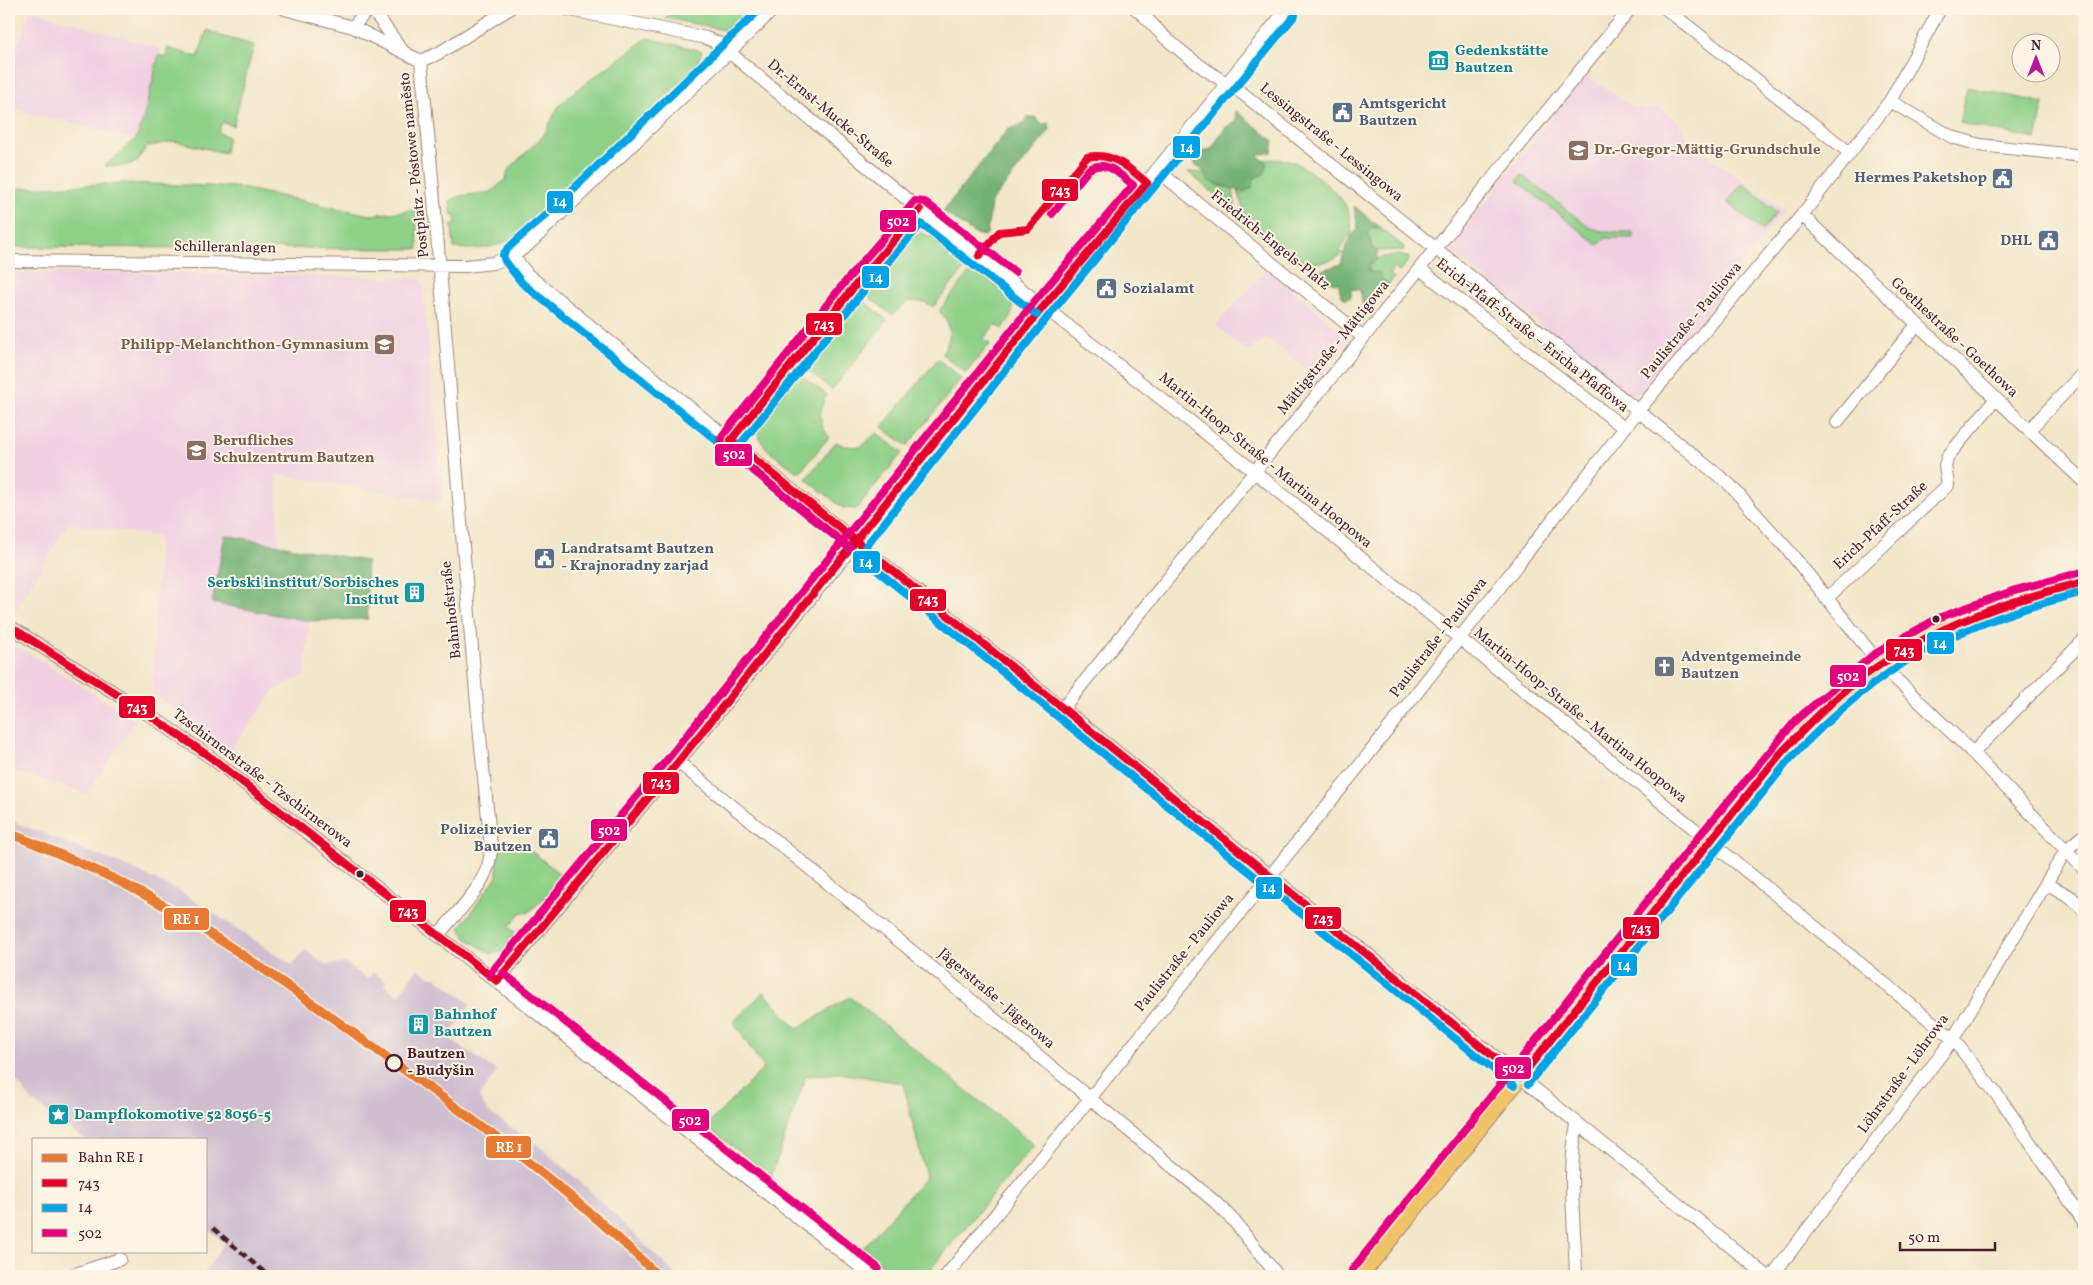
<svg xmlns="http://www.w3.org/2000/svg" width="2093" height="1285" font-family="Vollkorn,serif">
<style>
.built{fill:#f1d0e2}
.industrial{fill:#cebed0}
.green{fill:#8ed088;stroke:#6c785a}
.forest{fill:#72b274;stroke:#5e6850}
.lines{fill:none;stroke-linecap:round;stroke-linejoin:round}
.minor-casing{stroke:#9e827a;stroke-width:14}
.major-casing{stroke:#9e827a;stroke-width:18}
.minor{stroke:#fff;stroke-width:12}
.major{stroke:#f1c369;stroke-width:16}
.rail{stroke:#4a1f2b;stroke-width:4;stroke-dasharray:8 4;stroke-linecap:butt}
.bus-1-casing{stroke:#fcf5e5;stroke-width:11}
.bus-2-casing{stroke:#fcf5e5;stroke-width:11}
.bus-3-casing{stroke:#fcf5e5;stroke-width:11}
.bus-1{stroke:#e4002b;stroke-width:8}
.bus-2{stroke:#00a3e6;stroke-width:8}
.bus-3{stroke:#e5007d;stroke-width:8}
.rail-1-casing{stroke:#fcf5e5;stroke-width:12}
.rail-1{stroke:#e77b36;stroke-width:9}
.bus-dot{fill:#4a1f2b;stroke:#fcf5e5;stroke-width:2}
.stop-dot{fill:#fcf5e5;stroke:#4a1f2b;stroke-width:2.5}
.labels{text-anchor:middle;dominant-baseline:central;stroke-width:4;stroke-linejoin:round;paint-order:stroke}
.culture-label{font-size:15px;font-weight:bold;fill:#0d838f;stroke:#fcf5e5;text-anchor:start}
.service-label{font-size:15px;font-weight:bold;fill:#4e5e75;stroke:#fcf5e5;text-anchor:start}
.street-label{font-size:15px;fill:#4a1f2b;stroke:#fcf5e5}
.education-label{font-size:15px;font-weight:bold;fill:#785e54;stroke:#fcf5e5;text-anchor:start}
.worship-label{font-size:15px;font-weight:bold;fill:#5b616d;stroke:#fcf5e5;text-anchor:start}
.stop-label{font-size:15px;font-weight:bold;fill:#4a1f2b;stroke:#fcf5e5;text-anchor:start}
.line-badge{stroke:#fcf5e5;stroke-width:2}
.badge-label{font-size:14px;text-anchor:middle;font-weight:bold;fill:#fff}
</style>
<rect width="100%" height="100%" fill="#fcf5e5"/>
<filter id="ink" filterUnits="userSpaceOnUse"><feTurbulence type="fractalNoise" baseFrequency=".02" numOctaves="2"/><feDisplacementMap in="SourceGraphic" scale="10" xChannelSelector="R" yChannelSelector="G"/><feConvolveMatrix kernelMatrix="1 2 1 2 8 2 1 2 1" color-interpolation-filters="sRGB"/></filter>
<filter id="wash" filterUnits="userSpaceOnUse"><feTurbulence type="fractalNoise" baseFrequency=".0096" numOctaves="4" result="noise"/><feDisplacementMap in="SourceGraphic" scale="20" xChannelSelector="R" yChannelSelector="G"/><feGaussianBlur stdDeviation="1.12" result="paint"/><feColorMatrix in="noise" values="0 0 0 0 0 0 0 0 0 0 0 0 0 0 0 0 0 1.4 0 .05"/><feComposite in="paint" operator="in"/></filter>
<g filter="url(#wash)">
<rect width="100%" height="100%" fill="#f2e6c9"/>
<path class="built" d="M 31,10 L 161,49 L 142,124 L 136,139 L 9,108 L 9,72 Z
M 1586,75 L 1635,109 L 1659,107 L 1680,124 L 1690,143 L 1784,210 L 1643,394 L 1627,393 L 1448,249 Z
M 1267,269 L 1350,338 L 1319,379 L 1267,338 L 1247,352 L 1216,325 Z
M 9,273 L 184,273 L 413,278 L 420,279 L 423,285 L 443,501 L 277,474 L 279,545 L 225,535 L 212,603 L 310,621 L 304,675 L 276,689 L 230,750 L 152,693 L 159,536 L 68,524 L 15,611 L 9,607 Z
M 9,641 L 136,720 L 87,794 L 9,769 Z"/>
<path class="industrial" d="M 9,820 L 125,866 L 181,892 L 292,965 L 305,950 L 326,965 L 345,963 L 368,979 L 373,972 L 386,981 L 384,985 L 398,995 L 418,968 L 431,977 L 435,977 L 471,1004 L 448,1038 L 497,1071 L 479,1097 L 488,1112 L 538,1145 L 585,1186 L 677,1276 L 202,1276 L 225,1242 L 206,1228 L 206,1139 L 84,1139 L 33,1102 L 9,1072 Z"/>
<path class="green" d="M 674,9 L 754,9 L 737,24 L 724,30 L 665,18 Z
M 207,30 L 221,36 L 254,45 L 233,126 L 222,122 L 218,132 L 228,137 L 225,153 L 174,141 L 146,147 L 137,162 L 123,166 L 105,166 L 136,139 L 142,124 L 159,55 L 166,57 L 168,48 L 198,57 Z
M 647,38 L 702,51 L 696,68 L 517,236 C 495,249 479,250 454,248 L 452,224 L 456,224 L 455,216 L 452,216 L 450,201 L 459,196 L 491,192 L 506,179 L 508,170 L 544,135 L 558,107 L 570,95 Z
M 1967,87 L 2044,103 L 2036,139 L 1959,123 Z
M 1260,160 C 1269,159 1279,159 1288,160 C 1304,164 1335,189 1344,203 C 1350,212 1352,227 1352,237 L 1348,236 L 1339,251 L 1343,253 C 1311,279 1265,245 1246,216 C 1242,208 1240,199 1238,190 L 1243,192 L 1253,178 Z
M 1188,172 L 1206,173 L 1219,186 L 1233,188 L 1236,212 Z
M 1522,175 L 1590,228 L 1607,232 L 1633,232 L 1633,238 L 1605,238 L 1598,245 L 1517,181 Z
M 122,183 L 236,187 L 370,215 L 416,210 L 418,249 L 9,247 L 9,189 Z
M 1743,183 L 1777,212 L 1762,231 L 1727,202 Z
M 1374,227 L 1383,230 L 1404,247 L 1404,250 L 1377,251 L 1372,248 L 1368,232 Z
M 921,233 L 933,237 L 962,259 L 962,265 L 965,268 L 933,307 L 924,302 L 908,301 L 892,315 L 864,293 L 909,238 Z
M 1398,255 L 1408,257 L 1409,260 L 1399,272 L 1394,268 L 1390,274 L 1394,278 L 1389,284 L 1370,272 L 1368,267 C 1376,256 1385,257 1398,255 Z
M 970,272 C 973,273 975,272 978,272 C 982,273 990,281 994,284 C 1015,300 1020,306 1002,329 L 996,324 L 984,338 L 990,344 L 966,373 L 942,354 C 952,338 953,325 939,311 Z
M 860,298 L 887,320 L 832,390 L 804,367 Z
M 938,359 L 961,379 L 907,446 L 882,427 Z
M 799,374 L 827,395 C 818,411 818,422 829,437 L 799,473 C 785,462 752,445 758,424 Z
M 877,433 L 902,453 L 856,509 L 843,508 L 806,479 L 836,442 L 844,446 L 860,447 Z
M 524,845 L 566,879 L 528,913 L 521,912 L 509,927 L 515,932 L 504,951 L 491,954 L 466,938 L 460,928 L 497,876 L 498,847 Z
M 764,992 L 797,1029 L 850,997 L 1034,1145 L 925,1276 L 897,1276 L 862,1249 L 926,1177 L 903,1083 L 839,1073 L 806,1076 L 771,1176 L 706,1126 L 764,1068 L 733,1022 Z"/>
<path class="forest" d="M 1235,110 L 1274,141 L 1272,152 L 1258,155 L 1267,164 L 1264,174 L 1254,178 L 1252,188 L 1243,192 L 1208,181 L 1206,173 L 1195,165 L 1195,158 L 1201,152 L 1211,149 L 1226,127 L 1236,121 Z
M 1035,117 L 1041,124 L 1049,123 L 1050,130 L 991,202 L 987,234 L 983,236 L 973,233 L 943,211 L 1008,129 L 1022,125 L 1027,118 Z
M 1354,206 L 1383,230 L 1374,227 L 1368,232 L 1372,248 L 1377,251 L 1377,259 L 1368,267 L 1370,272 L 1380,273 L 1382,280 L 1389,284 L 1366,308 L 1363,308 L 1360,290 L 1351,289 L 1351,297 L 1345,299 L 1341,295 L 1339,284 L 1320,278 L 1322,270 L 1341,264 L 1347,242 L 1358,229 Z
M 225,535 L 366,561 L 368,619 L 310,621 L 212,603 Z"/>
</g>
<g filter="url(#ink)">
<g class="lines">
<defs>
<path id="minor" d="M 285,9 L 353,27 L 421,61
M 372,9 L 402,50
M 566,9 L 706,38 L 718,43 L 920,210 L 1255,472 L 1953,1039 L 2004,1104 L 2084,1222
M 1136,9 C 1149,19 1157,31 1169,41 C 1193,62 1215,77 1242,93 L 1729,484 L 1789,551 L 1879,663 L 1973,753 L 2084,869
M 1666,9 L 1850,153
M 353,27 L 368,9
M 421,61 C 447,322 463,585 491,846 C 492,881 460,908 439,934
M 421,61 L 439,53 L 509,9
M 1890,101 L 1952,137 L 1980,145 L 2084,156
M 1157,170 L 1363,337
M 1802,215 L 2084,482
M 513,256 L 528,275 L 700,416 L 1767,1276
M 9,261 L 466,266 L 493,263 L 513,256 L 528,245 L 774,9
M 1420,269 L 1624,428
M 1837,422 L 1916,326
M 2029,430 L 2084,372
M 731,440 L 853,288 L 920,210
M 1826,599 L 1948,485 L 1945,466 L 1948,456 L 1995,400
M 9,626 L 148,714 L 213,759 L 872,1276
M 1063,708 L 1630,9
M 1973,753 L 2084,640
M 678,762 L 913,952 L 1214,1201 L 1233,1220 L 1278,1276
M 2047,884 L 2071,897 L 2084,911
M 497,981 L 678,762 L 1287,9
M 70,1276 L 120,1259
M 946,1276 L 1364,760 L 1638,411 L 1802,215 L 1890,101 L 1940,9
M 1576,1276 C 1575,1227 1567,1174 1577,1125
M 1772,1276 L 1953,1039 L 2066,850 L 2084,835"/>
<path id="major" d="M 1360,1276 L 1617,957 L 1708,841 L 1804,726 L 1879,663 L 1942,627 L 2018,599 L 2084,582"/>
</defs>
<use href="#minor" class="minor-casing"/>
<use href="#major" class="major-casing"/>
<use href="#minor" class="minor"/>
<use href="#major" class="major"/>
<path class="rail" d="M 213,1228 L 269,1276"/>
<defs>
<path id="bus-1" d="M 979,256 L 999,232 L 1028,229 L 1087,157 C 1113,152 1128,167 1147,183
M 731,440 L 1520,1078
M 731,440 L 853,288 L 920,210
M 9,626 L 148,714 L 213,759 L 497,981
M 497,981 L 678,762 L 1043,307 L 1147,183
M 1520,1078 L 1781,753 C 1802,731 1823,709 1847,689 C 1916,633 1998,603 2084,582"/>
<path id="bus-2" d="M 760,9 C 690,76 621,144 550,211 C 542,219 506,247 503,255 L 505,261 L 522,283 L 1514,1086
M 739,446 L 861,294 L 921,224 L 1037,315
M 865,547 L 1051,313 L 1295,15
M 1528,1084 L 1789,760 C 1880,663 1956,624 2084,592"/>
<path id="bus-3" d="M 851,549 L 724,447 L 721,441 L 723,435 L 845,282 L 915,201 L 925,202 L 1015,272
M 503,973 L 878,1268
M 489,975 L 670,756 L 1035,301 L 1133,185 C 1119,174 1106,159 1089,169 L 1052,214
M 1352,1270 L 1700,835 L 1797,719 L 1873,655 L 1938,618 L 2015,590 L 2082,572"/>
</defs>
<use href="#bus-1" class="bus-1-casing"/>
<use href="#bus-2" class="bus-2-casing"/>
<use href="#bus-3" class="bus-3-casing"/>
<use href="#bus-1" class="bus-1"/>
<use href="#bus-2" class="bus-2"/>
<use href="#bus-3" class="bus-3"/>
<defs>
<path id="rail-1" d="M 9,833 C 50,850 93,867 132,888 C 225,938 311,1002 396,1064 C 488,1130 578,1196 658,1276"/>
</defs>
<use href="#rail-1" class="rail-1-casing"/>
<use href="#rail-1" class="rail-1"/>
</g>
</g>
<defs>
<symbol id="museum-square" viewBox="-11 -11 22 22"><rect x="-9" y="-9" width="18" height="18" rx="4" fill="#0f9aa8" stroke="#fcf5e5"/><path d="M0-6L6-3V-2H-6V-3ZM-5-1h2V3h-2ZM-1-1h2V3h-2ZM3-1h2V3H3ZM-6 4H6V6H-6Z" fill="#fff"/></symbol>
<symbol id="civic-square" viewBox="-11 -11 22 22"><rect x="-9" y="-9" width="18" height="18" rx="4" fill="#5c6f8a" stroke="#fcf5e5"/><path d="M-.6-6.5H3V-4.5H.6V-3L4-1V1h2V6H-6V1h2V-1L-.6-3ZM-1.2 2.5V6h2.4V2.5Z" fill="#fff"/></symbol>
<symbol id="school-square" viewBox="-11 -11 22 22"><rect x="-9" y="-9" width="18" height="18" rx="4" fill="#8d6e63" stroke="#fcf5e5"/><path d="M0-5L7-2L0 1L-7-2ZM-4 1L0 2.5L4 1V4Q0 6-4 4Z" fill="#fff"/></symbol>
<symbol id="building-square" viewBox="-11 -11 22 22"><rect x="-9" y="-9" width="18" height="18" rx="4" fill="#0f9aa8" stroke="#fcf5e5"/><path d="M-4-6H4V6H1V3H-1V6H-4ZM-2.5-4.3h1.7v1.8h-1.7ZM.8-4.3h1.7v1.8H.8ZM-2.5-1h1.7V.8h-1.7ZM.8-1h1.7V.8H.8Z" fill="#fff"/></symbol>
<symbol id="church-square" viewBox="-11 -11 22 22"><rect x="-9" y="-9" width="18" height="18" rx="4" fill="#6b7280" stroke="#fcf5e5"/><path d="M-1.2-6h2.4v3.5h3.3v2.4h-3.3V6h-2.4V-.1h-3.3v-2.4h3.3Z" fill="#fff"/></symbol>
<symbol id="sight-square" viewBox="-11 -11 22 22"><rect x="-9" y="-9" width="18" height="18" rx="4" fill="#0f9aa8" stroke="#fcf5e5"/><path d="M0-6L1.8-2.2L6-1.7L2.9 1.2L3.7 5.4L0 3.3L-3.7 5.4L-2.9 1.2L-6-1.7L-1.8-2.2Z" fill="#fff"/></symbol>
</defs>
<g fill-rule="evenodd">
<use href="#museum-square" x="1426" y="48" width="25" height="25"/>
<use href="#civic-square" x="1330" y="100" width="25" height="25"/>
<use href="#school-square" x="1566" y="138" width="25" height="25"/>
<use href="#civic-square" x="1990" y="166" width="25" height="25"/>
<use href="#civic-square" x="2036" y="228" width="25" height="25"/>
<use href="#civic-square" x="1094" y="276" width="25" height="25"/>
<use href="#school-square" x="372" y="332" width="25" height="25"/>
<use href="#school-square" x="184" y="438" width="25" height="25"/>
<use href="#civic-square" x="532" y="546" width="25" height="25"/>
<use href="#building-square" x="402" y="580" width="25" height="25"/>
<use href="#church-square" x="1652" y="654" width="25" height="25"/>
<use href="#civic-square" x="536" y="826" width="25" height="25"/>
<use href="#building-square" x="406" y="1012" width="25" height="25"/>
<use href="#sight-square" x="46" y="1102" width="25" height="25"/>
</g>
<g class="bus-dot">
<circle cx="1936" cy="619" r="4.5"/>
<circle cx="360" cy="874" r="4.5"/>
</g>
<circle class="stop-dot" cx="394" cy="1063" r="8"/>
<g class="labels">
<g class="culture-label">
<text x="1455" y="51">Gedenkstätte<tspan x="1455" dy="17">Bautzen</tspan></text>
<text x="399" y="583" text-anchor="end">Serbski institut/Sorbisches<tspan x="399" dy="17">Institut</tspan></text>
<text x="434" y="1015">Bahnhof<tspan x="434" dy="17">Bautzen</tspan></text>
<text x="74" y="1115">Dampflokomotive 52 8056-5</text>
</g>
<g class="service-label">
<text x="1359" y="104">Amtsgericht<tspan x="1359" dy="17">Bautzen</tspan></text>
<text x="1987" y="178" text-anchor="end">Hermes Paketshop</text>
<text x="2032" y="241" text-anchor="end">DHL</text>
<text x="1123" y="289">Sozialamt</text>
<text x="561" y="549">Landratsamt Bautzen<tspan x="561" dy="17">- Krajnoradny zarjad</tspan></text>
<text x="532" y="830" text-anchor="end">Polizeirevier<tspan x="532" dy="17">Bautzen</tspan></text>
</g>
<g class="street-label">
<text transform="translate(830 114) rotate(40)">Dr.-Ernst-Mucke-Straße</text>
<text transform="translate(1331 143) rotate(39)">Lessingstraße - Lessingowa</text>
<text transform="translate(415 165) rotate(-96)">Postplatz - Póstowe naměsto</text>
<text transform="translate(1270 241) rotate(39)">Friedrich-Engels-Platz</text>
<text transform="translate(225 248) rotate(1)">Schilleranlagen</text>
<text transform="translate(1692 321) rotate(-50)">Paulistraße - Pauliowa</text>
<text transform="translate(1532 336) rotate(38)">Erich-Pfaff-Straße – Ericha Pfaffowa</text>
<text transform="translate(1954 338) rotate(43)">Goethestraße - Goethowa</text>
<text transform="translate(1334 348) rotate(-51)">Mättigstraße - Mättigowa</text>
<text transform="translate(1265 461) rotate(39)">Martin-Hoop-Straße - Martina Hoopowa</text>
<text transform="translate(1881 526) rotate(-43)">Erich-Pfaff-Straße</text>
<text transform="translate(452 610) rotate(-96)">Bahnhofstraße</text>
<text transform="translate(1439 638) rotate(-52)">Paulistraße - Pauliowa</text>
<text transform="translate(1580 716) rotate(39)">Martin-Hoop-Straße - Martina Hoopowa</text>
<text transform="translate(262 779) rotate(37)">Tzschirnerstraße - Tzschirnerowa</text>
<text transform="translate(1185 953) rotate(-51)">Paulistraße - Pauliowa</text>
<text transform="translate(996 999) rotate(40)">Jägerstraße - Jägerowa</text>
<text transform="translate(1904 1074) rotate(-54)">Löhrstraße - Löhrowa</text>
</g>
<g class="education-label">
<text x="1594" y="150">Dr.-Gregor-Mättig-Grundschule</text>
<text x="369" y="345" text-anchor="end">Philipp-Melanchthon-Gymnasium</text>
<text x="213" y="441">Berufliches<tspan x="213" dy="17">Schulzentrum Bautzen</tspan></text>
</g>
<g class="worship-label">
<text x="1681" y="657">Adventgemeinde<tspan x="1681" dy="17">Bautzen</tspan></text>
</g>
<g class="stop-label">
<text x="407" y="1054">Bautzen<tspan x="407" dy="17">- Budyšin</tspan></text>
</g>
</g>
<g class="line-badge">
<rect x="1172" y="135" width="29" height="24" rx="5" fill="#00a3e6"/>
<rect x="1041" y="178" width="38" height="24" rx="5" fill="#e4002b"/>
<rect x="546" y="190" width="28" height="24" rx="5" fill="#00a3e6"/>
<rect x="879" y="209" width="38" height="24" rx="5" fill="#e5007d"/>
<rect x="861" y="265" width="29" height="24" rx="5" fill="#00a3e6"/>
<rect x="805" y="312" width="38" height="24" rx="5" fill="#e4002b"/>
<rect x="714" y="443" width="39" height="24" rx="5" fill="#e5007d"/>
<rect x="852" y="550" width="29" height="24" rx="5" fill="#00a3e6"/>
<rect x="909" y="588" width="38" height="24" rx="5" fill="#e4002b"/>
<rect x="1926" y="631" width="29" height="24" rx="5" fill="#00a3e6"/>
<rect x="1885" y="638" width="38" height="24" rx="5" fill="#e4002b"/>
<rect x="1829" y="664" width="38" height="24" rx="5" fill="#e5007d"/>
<rect x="118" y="695" width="38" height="24" rx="5" fill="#e4002b"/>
<rect x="642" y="771" width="38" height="24" rx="5" fill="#e4002b"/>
<rect x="590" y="818" width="38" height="24" rx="5" fill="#e5007d"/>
<rect x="1255" y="876" width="28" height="24" rx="5" fill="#00a3e6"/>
<rect x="389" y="899" width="38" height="24" rx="5" fill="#e4002b"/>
<rect x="1304" y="906" width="38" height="24" rx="5" fill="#e4002b"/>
<rect x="163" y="907" width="47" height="24" rx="5" fill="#e77b36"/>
<rect x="1622" y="916" width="38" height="24" rx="5" fill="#e4002b"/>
<rect x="1610" y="953" width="28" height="24" rx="5" fill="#00a3e6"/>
<rect x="1494" y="1056" width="38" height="24" rx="5" fill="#e5007d"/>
<rect x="671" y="1108" width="39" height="24" rx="5" fill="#e5007d"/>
<rect x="485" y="1135" width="47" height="24" rx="5" fill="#e77b36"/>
</g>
<g class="badge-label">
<text x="1187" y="152">14</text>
<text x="1060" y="195">743</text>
<text x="560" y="206">14</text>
<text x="898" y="226">502</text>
<text x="876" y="282">14</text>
<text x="824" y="329">743</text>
<text x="734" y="459">502</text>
<text x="866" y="567">14</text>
<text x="928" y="604">743</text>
<text x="1940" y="648">14</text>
<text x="1904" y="655">743</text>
<text x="1848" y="681">502</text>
<text x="137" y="712">743</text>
<text x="661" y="787">743</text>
<text x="609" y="835">502</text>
<text x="1269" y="892">14</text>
<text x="408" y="916">743</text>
<text x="1323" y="923">743</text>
<text x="186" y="924">RE 1</text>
<text x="1641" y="933">743</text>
<text x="1624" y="970">14</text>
<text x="1513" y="1073">502</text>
<text x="690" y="1125">502</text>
<text x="509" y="1152">RE 1</text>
</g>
<rect width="2093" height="1285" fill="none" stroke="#fcf5e5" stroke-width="30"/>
<rect x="32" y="1138" width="175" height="115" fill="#fcf5e5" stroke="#b59f9b"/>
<rect x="42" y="1154" width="25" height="8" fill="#e77b36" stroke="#b59f9b"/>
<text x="78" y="1162" font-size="15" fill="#4a1f2b">Bahn RE 1</text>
<rect x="42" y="1179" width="25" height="8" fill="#e4002b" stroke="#b59f9b"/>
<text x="78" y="1188" font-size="15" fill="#4a1f2b">743</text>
<rect x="42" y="1204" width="25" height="8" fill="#00a3e6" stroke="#b59f9b"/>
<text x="78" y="1212" font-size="15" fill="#4a1f2b">14</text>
<rect x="42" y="1229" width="25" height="8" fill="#e5007d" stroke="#b59f9b"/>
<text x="78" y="1238" font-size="15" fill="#4a1f2b">502</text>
<g transform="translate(2036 58)"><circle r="24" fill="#fcf5e5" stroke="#b59f9b"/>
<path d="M0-4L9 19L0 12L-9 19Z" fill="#b5179e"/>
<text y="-8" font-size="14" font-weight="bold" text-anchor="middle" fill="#4a1f2b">N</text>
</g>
<path d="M1900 1242v8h95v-8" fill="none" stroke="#4a1f2b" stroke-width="2.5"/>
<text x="1908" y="1242" font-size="15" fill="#4a1f2b" stroke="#fcf5e5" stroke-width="4" paint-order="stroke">50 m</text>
</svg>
